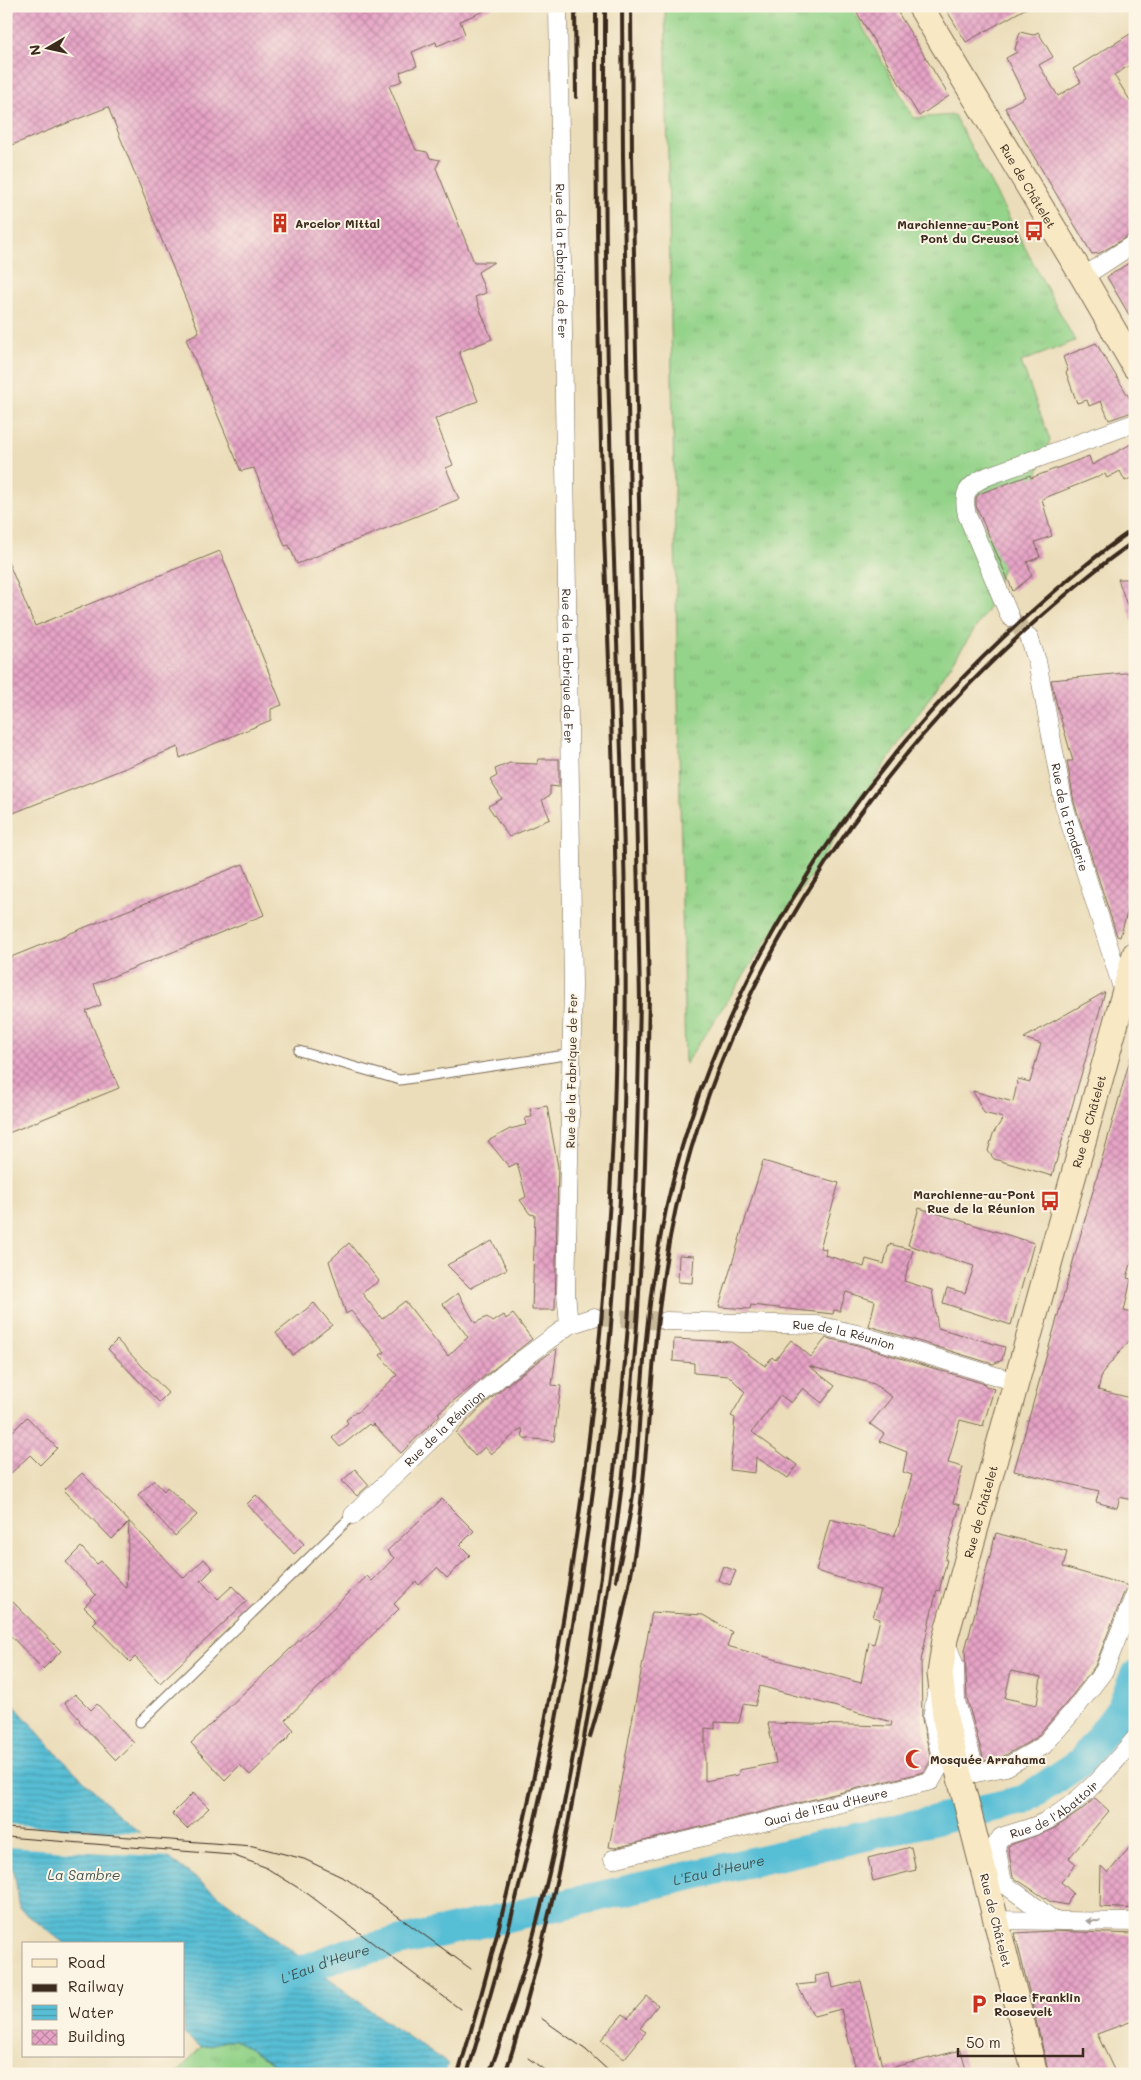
<svg xmlns="http://www.w3.org/2000/svg" width="1141" height="2080" font-family="Mali,sans-serif">
<style>
.grass{fill:url(#grass-tufts);stroke:#687e54}
.water{fill:url(#water-rules);stroke:#49747a}
.pier{fill:#ebddb9}
.lines{fill:none;stroke-linecap:round;stroke-linejoin:round}
.river{stroke:#57bed5;stroke-width:30}
.building{fill:url(#building-cross-hatch);fill-rule:evenodd}
.street-tunnel{stroke:#c8b99a;stroke-width:18;stroke-dasharray:18 9;stroke-linecap:butt}
.lane-casing{stroke:#796954;stroke-width:11}
.street-casing{stroke:#796954;stroke-width:19}
.secondary-casing{stroke:#796954;stroke-width:27}
.lane{stroke:#fff;stroke-width:9}
.street{stroke:#fff;stroke-width:18}
.secondary{stroke:#f8e8c3;stroke-width:25}
.tram{stroke:#3b2a1e;stroke-width:1}
.rail{stroke:#3b2a1e;stroke-width:4}
.oneway{fill:#a79f9a}
.labels{text-anchor:middle;dominant-baseline:central;stroke-width:4;stroke-linejoin:round;paint-order:stroke}
.street-label{font-size:12px;fill:#3b2a1e;stroke:#fcf5e5}
.poi-label{font-size:12px;font-weight:bold;fill:#3b2a1e;stroke:#fcf5e5;text-anchor:start}
.water-label{font-size:14px;font-style:italic;fill:#435655;stroke:#fcf5e5}
</style>
<defs>
<pattern id="grass-tufts" width="24" height="20" patternUnits="userSpaceOnUse" patternTransform="scale(1.25)"><rect width="24" height="20" fill="#94d38a"/><path d="M3 7l-1-3M5 7V3M7 7l1-3M15 17l-1-3M17 17v-4M19 17l1-3" fill="none" stroke="#80b577"/></pattern>
<pattern id="water-rules" width="6" height="5" patternUnits="userSpaceOnUse" patternTransform="scale(1.25)"><rect width="6" height="5" fill="#57bed5"/><path d="M0 2.5h6" fill="none" stroke="#499bac"/></pattern>
<pattern id="building-cross-hatch" width="8" height="8" patternUnits="userSpaceOnUse" patternTransform="scale(1.25)"><rect width="8" height="8" fill="#e6a3c6"/><path d="M0 0l8 8M0 8l8-8" fill="none" stroke="#bc85a0"/></pattern>
</defs>
<rect width="100%" height="100%" fill="#fcf5e5"/>
<filter id="ink" filterUnits="userSpaceOnUse"><feTurbulence type="fractalNoise" baseFrequency=".02" numOctaves="2"/><feDisplacementMap in="SourceGraphic" scale="10" xChannelSelector="R" yChannelSelector="G"/><feConvolveMatrix kernelMatrix="1 2 1 2 8 2 1 2 1" color-interpolation-filters="sRGB"/></filter>
<filter id="wash" filterUnits="userSpaceOnUse"><feTurbulence type="fractalNoise" baseFrequency=".0096" numOctaves="4" result="noise"/><feDisplacementMap in="SourceGraphic" scale="20" xChannelSelector="R" yChannelSelector="G"/><feGaussianBlur stdDeviation="1.12" result="paint"/><feColorMatrix in="noise" values="0 0 0 0 0 0 0 0 0 0 0 0 0 0 0 0 0 1.4 0 .05"/><feComposite in="paint" operator="in"/></filter>
<g filter="url(#wash)">
<rect width="100%" height="100%" fill="#ebddb9"/>
<path class="grass" d="M 665,6 L 851,6 L 914,118 L 954,115 L 1075,341 L 1021,362 L 1050,440 L 987,611 L 685,1064 Z
M 234,2039 L 289,2074 L 176,2074 L 201,2047 Z"/>
<path class="water" d="M 6,1696 L 57,1754 L 119,1815 L 173,1861 L 382,2019 L 463,2074 L 289,2074 L 234,2039 L 201,2047 L 184,2034 L 184,1944 L 65,1944 L 20,1909 L 14,1871 L 6,1864 Z"/>
<path class="pier" d="M 6,1824 L 143,1833 L 172,1857 L 6,1847 Z
M 449,2061 L 465,2072 L 466,2074 L 445,2074 Z"/>
<g class="lines">
<path class="river" id="s1" d="M 274,1981 L 345,1954 L 1024,1800 L 1081,1762 L 1121,1709 L 1135,1675"/>
</g>
<g id="blocks">
<path class="building" d="M 6,6 L 496,6 L 460,21 L 465,34 L 437,46 L 436,42 L 412,52 L 417,66 L 400,72 L 402,81 L 389,86 L 416,150 L 427,152 L 430,158 L 440,160 L 436,168 L 474,262 L 494,262 L 478,272 L 486,293 L 475,297 L 492,339 L 459,352 L 478,401 L 435,419 L 453,465 L 446,468 L 459,499 L 297,564 L 289,545 L 285,546 L 254,468 L 241,471 L 186,339 L 199,332 L 108,107 L 12,145 L 6,131 Z
M 853,6 L 894,6 L 949,96 L 919,116 Z
M 944,6 L 1030,6 L 966,42 Z
M 1135,31 L 1135,62 L 1114,75 L 1135,108 L 1135,232 L 1100,253 L 1092,254 L 1005,108 L 1025,97 L 1006,58 L 1017,52 L 1015,49 L 1020,32 L 1033,35 L 1038,32 L 1053,57 L 1039,65 L 1058,96 L 1081,82 L 1073,69 Z
M 1135,259 L 1135,325 L 1107,277 Z
M 1096,343 L 1135,407 L 1135,411 L 1109,420 L 1101,401 L 1089,406 L 1087,400 L 1077,403 L 1066,372 L 1068,371 L 1063,357 Z
M 1135,442 L 1135,476 L 1125,481 L 1120,471 L 1107,478 L 1105,474 L 1042,499 L 1052,536 L 1035,542 L 1040,557 L 1027,562 L 1032,576 L 1013,591 L 976,506 L 976,498 L 979,494 L 1030,475 L 1031,478 L 1089,456 L 1092,465 Z
M 220,551 L 282,705 L 271,709 L 271,720 L 180,758 L 178,747 L 6,816 L 6,557 L 35,626 Z
M 1118,579 L 1135,579 L 1135,622 L 1133,622 Z
M 1135,672 L 1135,886 L 1120,937 L 1117,936 L 1074,802 L 1067,761 L 1073,761 L 1056,702 L 1051,680 Z
M 538,759 L 559,759 L 559,787 L 550,786 L 550,795 L 542,800 L 550,819 L 509,837 L 488,806 L 502,799 L 490,780 L 497,776 L 495,769 L 510,763 L 537,764 Z
M 243,864 L 264,915 L 94,984 L 101,1005 L 86,1011 L 119,1088 L 6,1134 L 6,959 Z
M 1105,992 L 1052,1176 L 994,1159 L 988,1151 L 993,1134 L 1003,1118 L 984,1113 L 973,1091 L 1013,1102 L 1018,1079 L 1030,1082 L 1041,1044 L 1024,1038 Z
M 1131,1056 L 1135,1057 L 1135,1250 L 1127,1278 L 1131,1279 L 1124,1311 L 1135,1314 L 1135,1334 L 1102,1373 L 1098,1390 L 1135,1399 L 1135,1501 L 1120,1497 L 1117,1508 L 1096,1502 L 1099,1491 L 1014,1471 Z
M 547,1106 L 558,1167 L 555,1310 L 532,1310 L 535,1215 L 530,1214 L 520,1200 L 526,1197 L 517,1163 L 509,1167 L 488,1141 L 510,1129 L 526,1125 L 525,1118 L 532,1117 L 530,1109 Z
M 763,1161 L 839,1183 L 820,1248 L 826,1249 L 825,1255 L 864,1267 L 866,1259 L 884,1264 L 889,1244 L 913,1250 L 904,1281 L 932,1290 L 938,1328 L 1005,1347 L 1002,1360 L 993,1364 L 869,1326 L 875,1301 L 846,1292 L 840,1311 L 834,1310 L 833,1314 L 751,1305 L 750,1309 L 719,1307 Z
M 919,1208 L 1034,1243 L 1011,1325 L 943,1303 L 947,1288 L 965,1293 L 974,1266 L 908,1245 Z
M 492,1241 L 507,1269 L 470,1288 L 447,1265 Z
M 349,1243 L 379,1281 L 362,1293 L 382,1319 L 405,1301 L 448,1356 L 468,1337 L 443,1304 L 458,1293 L 475,1323 L 487,1317 L 493,1322 L 504,1315 L 506,1319 L 513,1314 L 532,1339 L 438,1413 L 440,1415 L 401,1453 L 373,1424 L 371,1426 L 369,1424 L 340,1447 L 332,1438 L 348,1423 L 346,1420 L 356,1412 L 357,1413 L 397,1375 L 380,1355 L 385,1352 L 351,1311 L 346,1314 L 329,1261 Z
M 679,1255 L 694,1256 L 692,1283 L 678,1282 Z
M 314,1303 L 332,1325 L 293,1355 L 276,1333 Z
M 826,1338 L 854,1344 L 985,1384 L 985,1386 L 994,1389 L 983,1426 L 960,1420 L 948,1463 L 963,1467 L 953,1503 L 960,1505 L 945,1560 L 947,1560 L 939,1591 L 937,1590 L 930,1618 L 921,1661 L 922,1719 L 931,1760 L 924,1772 L 615,1848 L 609,1847 L 652,1612 L 703,1615 L 732,1632 L 727,1646 L 861,1683 L 869,1642 L 874,1644 L 880,1619 L 873,1617 L 881,1590 L 816,1571 L 830,1519 L 894,1536 L 898,1527 L 912,1475 L 903,1472 L 907,1452 L 879,1441 L 884,1434 L 870,1424 L 892,1397 L 874,1384 L 809,1366 L 835,1386 L 822,1403 L 803,1388 L 791,1403 L 780,1395 L 752,1432 L 797,1465 L 788,1478 L 756,1457 L 755,1473 L 730,1470 L 735,1418 L 731,1416 L 745,1392 L 729,1376 L 694,1373 L 694,1363 L 673,1361 L 674,1339 L 731,1342 L 765,1366 L 772,1357 L 775,1360 L 791,1340 L 811,1357 ZM 760,1686 L 892,1722 L 891,1726 L 768,1723 L 776,1763 L 739,1770 L 739,1773 L 737,1775 L 705,1781 L 705,1728 L 715,1729 L 715,1722 L 739,1723 L 743,1704 L 755,1706 Z
M 117,1340 L 168,1393 L 159,1402 L 108,1349 Z
M 557,1348 L 552,1385 L 561,1386 L 554,1441 L 523,1438 L 522,1428 L 491,1454 L 485,1447 L 475,1456 L 456,1433 L 479,1409 L 514,1379 Z
M 27,1417 L 57,1448 L 40,1465 L 30,1455 L 6,1478 L 6,1438 Z
M 355,1469 L 369,1485 L 357,1496 L 342,1481 Z
M 82,1473 L 184,1578 L 204,1559 L 213,1569 L 201,1581 L 218,1599 L 232,1586 L 247,1601 L 160,1683 L 135,1657 L 130,1662 L 93,1624 L 97,1620 L 84,1607 L 96,1595 L 66,1562 L 81,1547 L 97,1564 L 101,1561 L 126,1588 L 129,1522 L 112,1539 L 64,1490 Z
M 154,1480 L 164,1491 L 167,1487 L 197,1515 L 175,1536 L 138,1495 Z
M 256,1495 L 304,1544 L 294,1554 L 247,1504 Z
M 442,1499 L 474,1531 L 460,1545 L 470,1555 L 447,1578 L 437,1568 L 419,1585 L 416,1581 L 394,1604 L 399,1609 L 285,1720 L 294,1730 L 289,1735 L 290,1736 L 250,1775 L 240,1765 L 225,1780 L 191,1743 L 367,1576 L 372,1581 L 394,1558 L 387,1551 Z
M 996,1533 L 1067,1552 L 1063,1567 L 1129,1586 L 1125,1590 L 1095,1666 L 1067,1702 L 1036,1738 L 1002,1757 L 984,1761 L 967,1699 L 965,1650 ZM 1011,1671 L 1041,1677 L 1037,1705 L 1005,1698 Z
M 723,1566 L 736,1571 L 730,1585 L 718,1580 Z
M 13,1602 L 61,1651 L 43,1669 L 6,1631 L 6,1608 Z
M 75,1694 L 91,1710 L 97,1704 L 134,1743 L 116,1760 L 79,1722 L 80,1720 L 65,1703 Z
M 193,1793 L 209,1808 L 187,1829 L 172,1814 Z
M 1095,1798 L 1109,1811 L 1069,1858 L 1076,1864 L 1061,1882 L 1073,1893 L 1067,1905 L 1051,1902 L 1013,1877 L 1008,1846 L 1053,1829 L 1079,1812 Z
M 1135,1841 L 1135,1909 L 1100,1907 L 1101,1866 L 1108,1873 Z
M 911,1847 L 916,1870 L 873,1881 L 868,1858 Z
M 1052,1931 L 1135,1934 L 1135,2020 L 1097,2034 L 1116,2074 L 1049,2074 L 1015,1933 Z
M 830,1973 L 833,1988 L 861,1981 L 884,2074 L 857,2074 L 841,2009 L 814,2016 L 797,1985 L 816,1983 L 815,1976 Z
M 647,1996 L 658,2005 L 640,2028 L 646,2032 L 624,2059 L 601,2040 L 623,2014 L 628,2018 Z
M 961,2050 L 967,2074 L 887,2074 L 886,2069 Z"/>
</g>
</g>
<g filter="url(#ink)">
<use href="#blocks" fill-opacity="0" stroke="#796954" stroke-width="1"/>
<g class="lines">
<path class="street-tunnel" d="M 1010,617 L 1029,637
M 594,1317 L 666,1321"/>
<defs>
<path id="lane" d="M 299,1051 L 400,1080 L 572,1054
M 140,1722 L 353,1515"/>
<g id="street">
<path id="s2" d="M 558,6 L 573,985 L 566,1293 L 569,1325"/>
<path d="M 1083,277 L 1135,243"/>
<path d="M 1010,617 L 967,515 C 962,493 967,485 988,476 L 1135,423"/>
<path id="s3" d="M 1029,637 L 1037,661 L 1064,805 L 1124,994"/>
<path id="s4" d="M 666,1321 L 817,1325 L 857,1334 L 1016,1382"/>
<path id="s5" d="M 353,1515 L 463,1409 L 507,1371 L 569,1325 L 594,1317"/>
<path d="M 946,1642 L 955,1666 L 956,1701 L 976,1773 L 1006,1767 L 1043,1746 L 1075,1709 L 1104,1671 L 1135,1594"/>
<path id="s6" d="M 613,1859 L 931,1781 L 942,1762 L 932,1717 L 936,1694"/>
<path id="s7" d="M 1052,1919 L 1003,1883 L 996,1845 L 1001,1837 C 1016,1831 1032,1829 1048,1820 C 1082,1801 1109,1769 1135,1739"/>
<path d="M 995,1920 L 1135,1922"/>
</g>
<g id="secondary">
<path id="s8" d="M 920,6 L 1083,277 L 1135,367"/>
<path id="s9" d="M 1035,2074 L 946,1723 L 940,1674 L 945,1639 L 1135,954"/>
</g>
</defs>
<use href="#lane" class="lane-casing"/>
<use href="#street" class="street-casing"/>
<use href="#secondary" class="secondary-casing"/>
<use href="#lane" class="lane"/>
<use href="#street" class="street"/>
<use href="#secondary" class="secondary"/>
<path class="tram" d="M 6,1828 L 253,1846 L 304,1859 L 348,1880 L 471,1969
M 6,1837 L 232,1855 L 265,1867 L 308,1894 L 460,2009
M 541,2018 L 586,2050 L 612,2074
M 528,2058 L 550,2074"/>
<path class="rail" d="M 575,6 L 576,97
M 616,1580 C 621,1556 627,1532 631,1508 C 637,1471 638,1434 641,1398 C 645,1343 650,1288 661,1234 C 705,1000 847,780 1021,621 C 1058,588 1094,556 1135,528
M 590,1737 C 609,1673 627,1609 636,1543 C 650,1442 651,1338 670,1237 C 715,998 858,778 1039,618 C 1070,591 1101,564 1135,541
M 458,2074 C 487,1981 510,1885 531,1790 C 577,1574 604,1357 613,1136 C 622,928 611,717 603,509 C 597,341 596,174 596,6
M 467,2074 C 561,1771 610,1453 623,1137 C 632,903 616,669 610,435 C 605,292 605,149 605,6
M 489,2074 C 509,2019 527,1963 541,1906 C 566,1807 583,1706 597,1605 C 612,1496 625,1387 631,1278 C 637,1185 638,1092 640,999 L 623,156 L 622,6
M 505,2074 C 541,1964 564,1851 584,1738 C 611,1585 632,1430 640,1275 C 646,1182 647,1089 649,996 L 632,156 L 631,6"/>
</g>
<defs><path id="oneway-solid" d="M-6-.8H1V-3.2L6.5 0L1 3.2V.8H-6Z" transform="scale(1.25)"/></defs>
<use class="oneway" href="#oneway-solid" transform="translate(1093 1921) rotate(-178)"/>
</g>
<defs>
<symbol id="building-bare" viewBox="-9 -9 18 18"><path d="M-4-6H4V6H1V3H-1V6H-4ZM-2.5-4.3h1.7v1.8h-1.7ZM.8-4.3h1.7v1.8H.8ZM-2.5-1h1.7V.8h-1.7ZM.8-1h1.7V.8H.8Z" fill="#c8321e" stroke="#fcf5e5" stroke-width="2.5" paint-order="stroke"/></symbol>
<symbol id="bus-bare" viewBox="-9 -9 18 18"><path d="M-5-6H5V4H4V6H2V4H-2V6H-4V4H-5ZM-3.5-4V0h7V-4ZM-3.5 1.2v1.5H-2V1.2ZM2 1.2v1.5H3.5V1.2Z" fill="#c8321e" stroke="#fcf5e5" stroke-width="2.5" paint-order="stroke"/></symbol>
<symbol id="mosque-bare" viewBox="-9 -9 18 18"><path d="M3.5-4.9A6 6 0 1 0 3.5 4.9A5 5 0 1 1 3.5-4.9Z" fill="#c8321e" stroke="#fcf5e5" stroke-width="2.5" paint-order="stroke"/></symbol>
<symbol id="parking-bare" viewBox="-9 -9 18 18"><path d="M-3.5-5.5H1a3.5 3.5 0 0 1 0 7H-1V5.5H-3.5ZM-1-3.4V-.6H.8a1.4 1.4 0 0 0 0-2.8Z" fill="#c8321e" stroke="#fcf5e5" stroke-width="2.5" paint-order="stroke"/></symbol>
</defs>
<g fill-rule="evenodd">
<use href="#building-bare" x="266" y="209" width="28" height="28"/>
<use href="#bus-bare" x="1020" y="217" width="28" height="28"/>
<use href="#bus-bare" x="1036" y="1187" width="28" height="28"/>
<use href="#mosque-bare" x="901" y="1745" width="28" height="28"/>
<use href="#parking-bare" x="965" y="1990" width="28" height="28"/>
</g>
<g class="labels">
<g class="street-label">
<text stroke="none"><textPath href="#s8" startOffset="210">Rue de Châtelet</textPath></text>
<text stroke="none"><textPath href="#s2" startOffset="255">Rue de la Fabrique de Fer</textPath></text>
<text stroke="none"><textPath href="#s2" startOffset="660">Rue de la Fabrique de Fer</textPath></text>
<text stroke="none"><textPath href="#s3" startOffset="185">Rue de la Fonderie</textPath></text>
<text transform="translate(571 1071) rotate(-89)">Rue de la Fabrique de Fer</text>
<text stroke="none"><textPath href="#s9" startOffset="984">Rue de Châtelet</textPath></text>
<text stroke="none"><textPath href="#s4" startOffset="179">Rue de la Réunion</textPath></text>
<text stroke="none"><textPath href="#s5" startOffset="126">Rue de la Réunion</textPath></text>
<text stroke="none"><textPath href="#s9" startOffset="579">Rue de Châtelet</textPath></text>
<text stroke="none"><textPath href="#s6" startOffset="219">Quai de l'Eau d'Heure</textPath></text>
<text stroke="none"><textPath href="#s7" startOffset="169">Rue de l'Abattoir</textPath></text>
<text transform="translate(996 1920) rotate(76)">Rue de Châtelet</text>
</g>
<g class="poi-label">
<text x="295" y="223">Arcelor Mittal</text>
<text x="1019" y="224" text-anchor="end">Marchienne-au-Pont<tspan x="1019" dy="14">Pont du Creusot</tspan></text>
<text x="1035" y="1194" text-anchor="end">Marchienne-au-Pont<tspan x="1035" dy="14">Rue de la Réunion</tspan></text>
<text x="930" y="1759">Mosquée Arrahama</text>
<text x="994" y="1997">Place Franklin<tspan x="994" dy="14">Roosevelt</tspan></text>
</g>
<g class="water-label">
<text stroke="none"><textPath href="#s1" startOffset="459">L'Eau d'Heure</textPath></text>
<text x="84" y="1874">La Sambre</text>
<text stroke="none"><textPath href="#s1" startOffset="54">L'Eau d'Heure</textPath></text>
</g>
</g>
<rect width="1141" height="2080" fill="none" stroke="#fcf5e5" stroke-width="25"/>
<rect x="22" y="1942" width="162" height="115" fill="#fcf5e5" stroke="#afa495"/>
<rect x="32" y="1959" width="25" height="8" fill="#f8e8c3" stroke="#afa495"/>
<text x="68" y="1968" font-size="15" fill="#3b2a1e">Road</text>
<rect x="32" y="1984" width="25" height="8" fill="#3b2a1e" stroke="#afa495"/>
<text x="68" y="1992" font-size="15" fill="#3b2a1e">Railway</text>
<rect x="32" y="2005" width="25" height="15" fill="url(#water-rules)" stroke="#afa495"/>
<text x="68" y="2018" font-size="15" fill="#3b2a1e">Water</text>
<rect x="32" y="2030" width="25" height="15" fill="url(#building-cross-hatch)" stroke="#afa495"/>
<text x="68" y="2042" font-size="15" fill="#3b2a1e">Building</text>
<g transform="translate(48 48) rotate(261)" stroke="#fcf5e5" stroke-width="4" paint-order="stroke">
<path d="M0-4L9 19L0 12L-9 19Z" fill="#3b2a1e"/>
<text y="-8" font-size="14" font-weight="bold" text-anchor="middle" fill="#3b2a1e">N</text>
</g>
<path d="M958 2048v8h125v-8" fill="none" stroke="#3b2a1e" stroke-width="2.5"/>
<text x="966" y="2048" font-size="15" fill="#3b2a1e" stroke="#fcf5e5" stroke-width="4" paint-order="stroke">50 m</text>
</svg>
